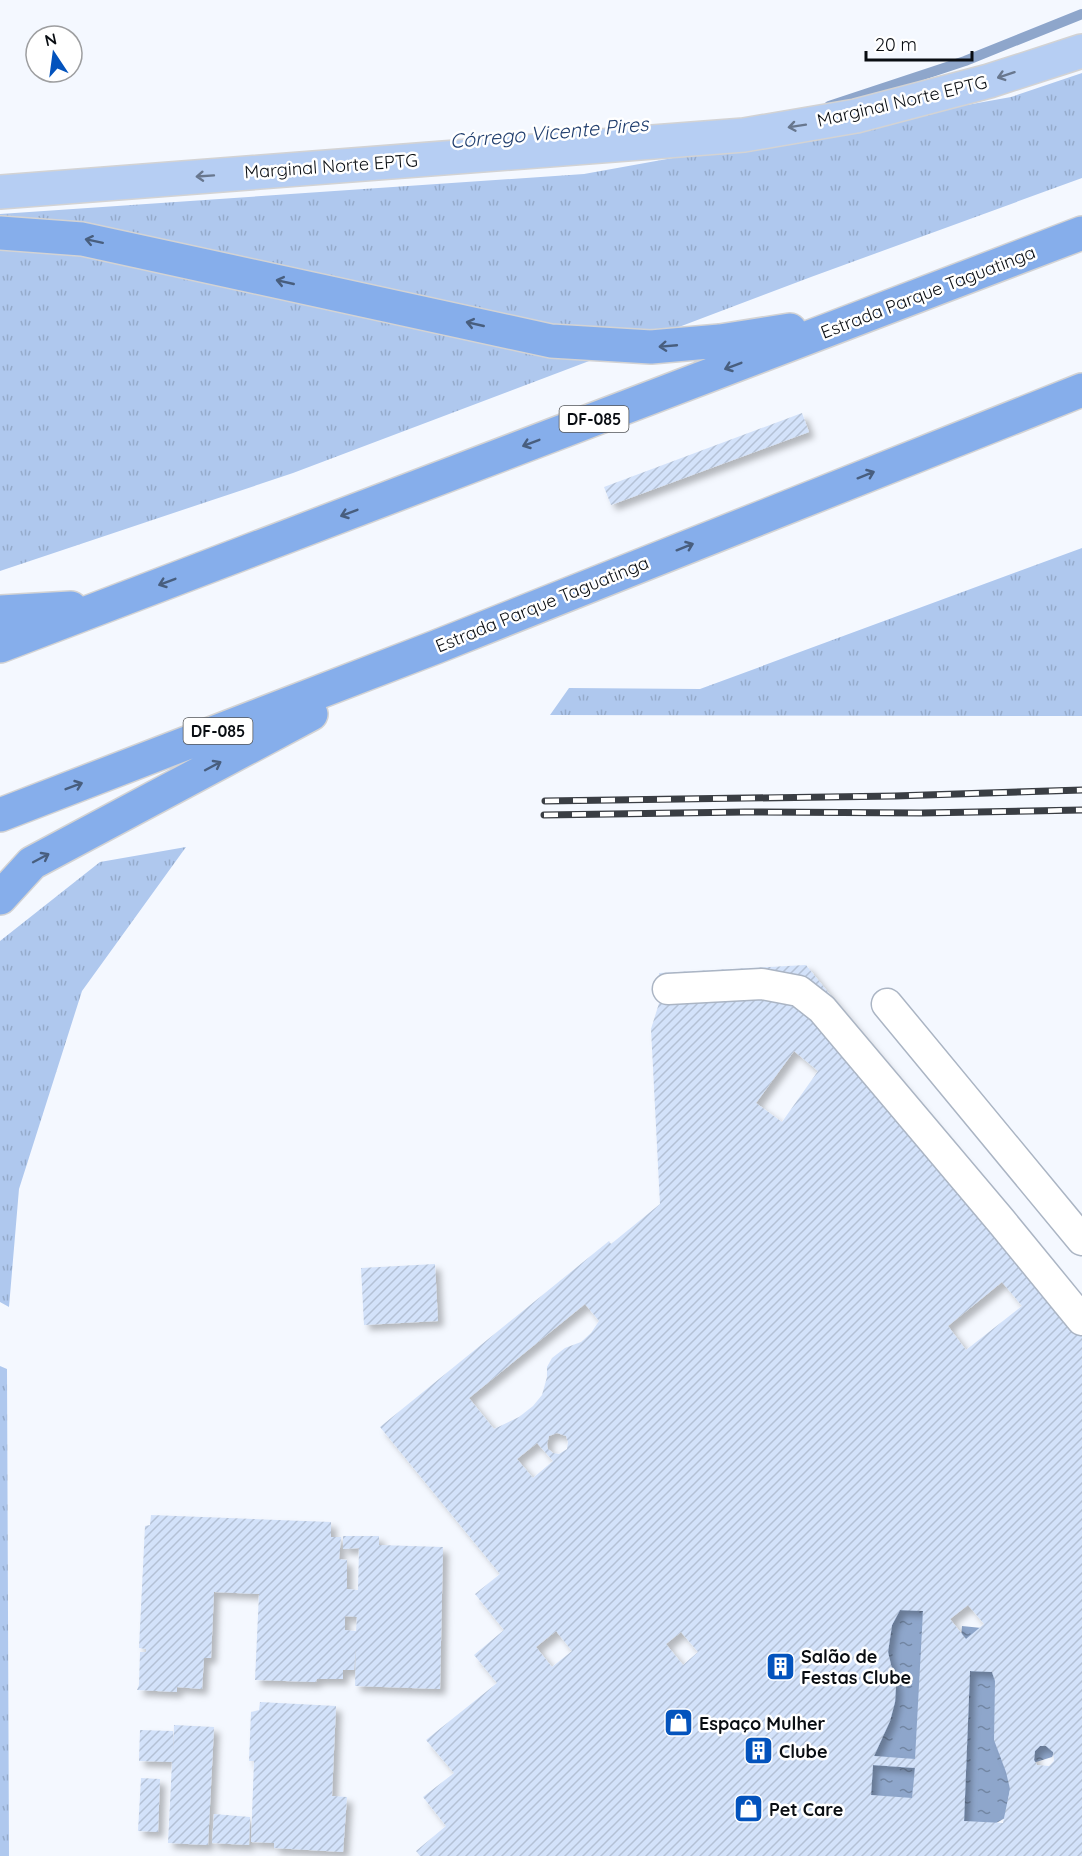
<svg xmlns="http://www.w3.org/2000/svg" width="1082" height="1856" font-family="Quicksand,sans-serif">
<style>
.grass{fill:url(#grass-tufts)}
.water{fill:url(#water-ripples)}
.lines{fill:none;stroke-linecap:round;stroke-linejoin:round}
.stream{stroke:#8ea6cb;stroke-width:10}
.building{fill:url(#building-hatch);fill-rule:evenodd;filter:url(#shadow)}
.minor-casing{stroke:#abb5c4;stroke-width:33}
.primary-casing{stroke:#d3d3d4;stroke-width:36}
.motorway-casing{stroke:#d3d3d4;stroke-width:36}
.minor{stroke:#fff;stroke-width:30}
.primary{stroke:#b6cef3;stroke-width:33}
.motorway{stroke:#86aeeb;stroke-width:33}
.rail-casing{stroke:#3a3e44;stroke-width:7}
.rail{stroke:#fff;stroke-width:4.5;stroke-dasharray:14;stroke-linecap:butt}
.oneway{stroke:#68778e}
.oneway2{stroke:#485e7e}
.labels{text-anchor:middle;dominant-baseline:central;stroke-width:5;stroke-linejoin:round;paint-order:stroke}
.shield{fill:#fff;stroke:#535659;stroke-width:1.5}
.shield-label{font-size:16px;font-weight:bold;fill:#090d12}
.street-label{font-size:18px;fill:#090d12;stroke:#fff}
.poi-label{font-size:18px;font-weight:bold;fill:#090d12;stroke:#fff;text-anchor:start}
.water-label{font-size:20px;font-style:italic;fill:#1f3d6d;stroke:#fff}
</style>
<defs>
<pattern id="grass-tufts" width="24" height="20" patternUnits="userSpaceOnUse" patternTransform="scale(1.5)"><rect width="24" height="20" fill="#afc8ee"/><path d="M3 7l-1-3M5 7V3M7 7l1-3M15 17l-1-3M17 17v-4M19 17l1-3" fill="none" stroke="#95abcb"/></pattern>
<pattern id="water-ripples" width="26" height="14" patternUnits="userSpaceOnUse" patternTransform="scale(1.5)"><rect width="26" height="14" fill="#8ea6cb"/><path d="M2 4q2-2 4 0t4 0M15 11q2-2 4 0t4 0" fill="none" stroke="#7286a3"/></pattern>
<pattern id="building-hatch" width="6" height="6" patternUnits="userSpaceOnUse" patternTransform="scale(1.5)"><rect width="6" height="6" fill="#d3e2fa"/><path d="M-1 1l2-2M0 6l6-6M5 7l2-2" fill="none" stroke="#b4c1d5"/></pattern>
<filter id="shadow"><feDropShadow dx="5.5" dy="5.5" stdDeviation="3" flood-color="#0004"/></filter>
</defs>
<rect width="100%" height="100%" fill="#f4f8ff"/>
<path class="grass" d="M 1082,73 L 1082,178 L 811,277 L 293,473 L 0,571 L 0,214 L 584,174 L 1011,97 Z
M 1082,548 L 1082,716 L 550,715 L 569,688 L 700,689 Z
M 186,847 L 82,991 L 19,1189 L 9,1307 L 0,1302 L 0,941 L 100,862 Z
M 0,1366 L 7,1369 L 9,1856 L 0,1856 Z"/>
<path class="water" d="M 946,1579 L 930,1799 L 868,1822 L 879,1614 Z
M 962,1626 L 1021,1632 L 1058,1744 L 1052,1757 L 1033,1763 L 1011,1784 L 1005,1818 L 991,1826 L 985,1841 L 947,1812 Z"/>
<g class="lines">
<path class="stream" d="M 829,106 L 965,61 L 1082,14"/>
</g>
<path class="building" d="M 802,413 L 809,432 L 611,505 L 604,487 Z
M 806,965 L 1082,1306 L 1082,1856 L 420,1856 L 416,1851 L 446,1826 L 423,1797 L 454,1773 L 426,1740 L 497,1683 L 474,1655 L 504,1630 L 475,1594 L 500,1574 L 380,1427 L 609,1241 L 611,1244 L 660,1204 L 651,1029 L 660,1000 L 659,973 ZM 794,1051 L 818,1071 L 782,1122 L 756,1103 ZM 1002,1282 L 1022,1306 L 966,1350 L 948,1326 ZM 585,1304 L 599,1321 L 591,1333 L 581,1342 L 565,1348 L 552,1358 L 547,1367 L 547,1377 L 542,1395 L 533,1406 L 519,1417 L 494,1429 L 469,1398 ZM 557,1433 L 566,1436 L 568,1442 L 567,1449 L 559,1454 L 553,1453 L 548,1449 L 547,1444 L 549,1436 ZM 537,1443 L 553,1461 L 533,1478 L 517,1459 ZM 968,1605 L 984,1624 L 966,1639 L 950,1619 ZM 900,1610 L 923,1611 L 915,1759 L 874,1756 L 890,1721 L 895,1702 L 896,1686 L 888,1652 L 892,1625 ZM 556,1631 L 572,1651 L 552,1667 L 536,1647 ZM 681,1632 L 698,1652 L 683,1665 L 666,1644 ZM 970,1671 L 992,1672 L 995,1681 L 994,1740 L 1006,1772 L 1010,1789 L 1003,1823 L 964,1821 ZM 1040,1746 L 1046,1746 L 1053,1752 L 1054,1761 L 1049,1766 L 1037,1765 L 1034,1760 L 1035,1751 ZM 873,1765 L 915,1768 L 912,1798 L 871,1795 Z
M 435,1264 L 438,1321 L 364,1325 L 361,1268 Z
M 151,1515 L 331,1522 L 331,1537 L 341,1537 L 339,1559 L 347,1560 L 347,1589 L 358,1590 L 359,1548 L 343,1549 L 343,1536 L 379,1536 L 379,1545 L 443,1547 L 440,1689 L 355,1686 L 356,1647 L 354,1670 L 343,1670 L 343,1679 L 317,1679 L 316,1682 L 255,1680 L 259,1594 L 214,1592 L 211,1658 L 204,1658 L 202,1689 L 177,1687 L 177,1692 L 137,1690 L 139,1685 L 140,1652 L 146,1652 L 146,1649 L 139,1648 L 145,1526 L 150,1525 ZM 345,1616 L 357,1617 L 356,1631 L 345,1630 Z
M 260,1702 L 336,1706 L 332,1796 L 347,1797 L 343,1852 L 274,1848 L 274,1843 L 251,1842 L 254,1761 L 249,1761 L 251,1712 L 259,1710 Z
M 174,1725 L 214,1727 L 208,1845 L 168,1843 L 172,1762 L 139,1761 L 140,1730 L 173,1731 L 173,1752 Z
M 141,1778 L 160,1779 L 158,1832 L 138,1831 Z
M 214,1814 L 250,1817 L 249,1845 L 212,1843 Z"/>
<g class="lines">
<defs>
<path id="minor" d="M 668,989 L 762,984 L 799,991 L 822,1009 L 1001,1221 L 1082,1320
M 887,1004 L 1082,1240"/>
<path id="primary" d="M 0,192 L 744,135 L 856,116 L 989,81 L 1082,51"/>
<path id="motorway" d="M 0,233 L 82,239 L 551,341 L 651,347 L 720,341 L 790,330
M 0,612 L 71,608
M 0,646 L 1082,233
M 0,815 L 436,647 L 1082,390
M 0,898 L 32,863 L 311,714"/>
</defs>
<use href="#minor" class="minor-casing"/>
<use href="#primary" class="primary-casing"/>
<use href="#motorway" class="motorway-casing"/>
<use href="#minor" class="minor"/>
<use href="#primary" class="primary"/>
<use href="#motorway" class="motorway"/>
<defs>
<path id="rail" d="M 545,801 L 895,796 L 1082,790
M 544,815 L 745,812 L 921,813 L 1082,810"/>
</defs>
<use href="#rail" class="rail-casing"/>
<use href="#rail" class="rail"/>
</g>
<defs><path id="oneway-shaft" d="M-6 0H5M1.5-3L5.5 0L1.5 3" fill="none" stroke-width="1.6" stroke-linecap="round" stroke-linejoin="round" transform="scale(1.5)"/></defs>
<g class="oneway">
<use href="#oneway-shaft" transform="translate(1006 75) rotate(162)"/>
<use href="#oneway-shaft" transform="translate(797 126) rotate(171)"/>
<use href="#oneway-shaft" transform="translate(205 176) rotate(176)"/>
</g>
<g class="oneway2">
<use href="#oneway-shaft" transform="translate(94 241) rotate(-168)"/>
<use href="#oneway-shaft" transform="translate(285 282) rotate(-167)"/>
<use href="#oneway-shaft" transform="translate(475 324) rotate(-167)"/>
<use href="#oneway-shaft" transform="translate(668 346) rotate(175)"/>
<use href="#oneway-shaft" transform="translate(733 366) rotate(159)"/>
<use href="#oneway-shaft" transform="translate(531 443) rotate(159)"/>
<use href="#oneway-shaft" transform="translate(866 475) rotate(-22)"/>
<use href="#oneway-shaft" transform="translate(349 513) rotate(159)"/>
<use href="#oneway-shaft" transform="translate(685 547) rotate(-22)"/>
<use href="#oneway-shaft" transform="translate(167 582) rotate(159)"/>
<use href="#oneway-shaft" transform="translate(213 766) rotate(-28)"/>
<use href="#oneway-shaft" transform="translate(74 786) rotate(-21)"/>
<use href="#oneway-shaft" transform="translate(41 858) rotate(-28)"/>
</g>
<defs>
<symbol id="building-square" viewBox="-11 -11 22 22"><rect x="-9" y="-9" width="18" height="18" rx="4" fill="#0353bd" stroke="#fff"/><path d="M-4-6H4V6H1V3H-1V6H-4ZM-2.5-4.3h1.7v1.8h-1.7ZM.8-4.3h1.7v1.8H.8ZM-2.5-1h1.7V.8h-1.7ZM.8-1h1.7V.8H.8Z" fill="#fff"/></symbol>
<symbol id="shop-square" viewBox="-11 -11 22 22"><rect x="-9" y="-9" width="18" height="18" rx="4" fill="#0353bd" stroke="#fff"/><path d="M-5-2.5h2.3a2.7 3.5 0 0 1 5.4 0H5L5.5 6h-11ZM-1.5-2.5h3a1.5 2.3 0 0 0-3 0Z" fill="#fff"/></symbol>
</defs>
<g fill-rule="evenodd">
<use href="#building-square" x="764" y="1650" width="33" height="33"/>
<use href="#shop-square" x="662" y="1706" width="33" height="33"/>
<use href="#building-square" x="742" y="1734" width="33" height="33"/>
<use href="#shop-square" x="732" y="1792" width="33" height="33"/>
</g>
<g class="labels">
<g class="shield">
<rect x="559.5" y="406" width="69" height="26" rx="4.5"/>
<rect x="183.5" y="718" width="69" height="26" rx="4.5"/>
</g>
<g class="shield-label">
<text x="594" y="419">DF-085</text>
<text x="218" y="731">DF-085</text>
</g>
<g class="street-label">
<text transform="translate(902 101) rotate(-13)">Marginal Norte EPTG</text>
<text transform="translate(331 166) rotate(-4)">Marginal Norte EPTG</text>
<text transform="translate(928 292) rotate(-21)">Estrada Parque Taguatinga</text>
<text transform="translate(542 604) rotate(-22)">Estrada Parque Taguatinga</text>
</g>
<g class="poi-label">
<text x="801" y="1656">Salão de<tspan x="801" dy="21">Festas Clube</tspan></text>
<text x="699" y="1723">Espaço Mulher</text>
<text x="779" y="1751">Clube</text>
<text x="769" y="1809">Pet Care</text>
</g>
<g class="water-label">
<text transform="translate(549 132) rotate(-5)">Córrego Vicente Pires</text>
</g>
</g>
<g transform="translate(54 54) rotate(347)"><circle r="28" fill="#ffffff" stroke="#9d9ea0" stroke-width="1.5"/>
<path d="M0-4.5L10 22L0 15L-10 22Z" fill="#0353bd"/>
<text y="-9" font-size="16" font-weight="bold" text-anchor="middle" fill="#090d12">N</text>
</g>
<path d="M866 51v9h106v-9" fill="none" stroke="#090d12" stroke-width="3"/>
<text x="875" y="51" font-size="18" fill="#090d12" stroke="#ffffff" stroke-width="4.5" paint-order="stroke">20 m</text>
</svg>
